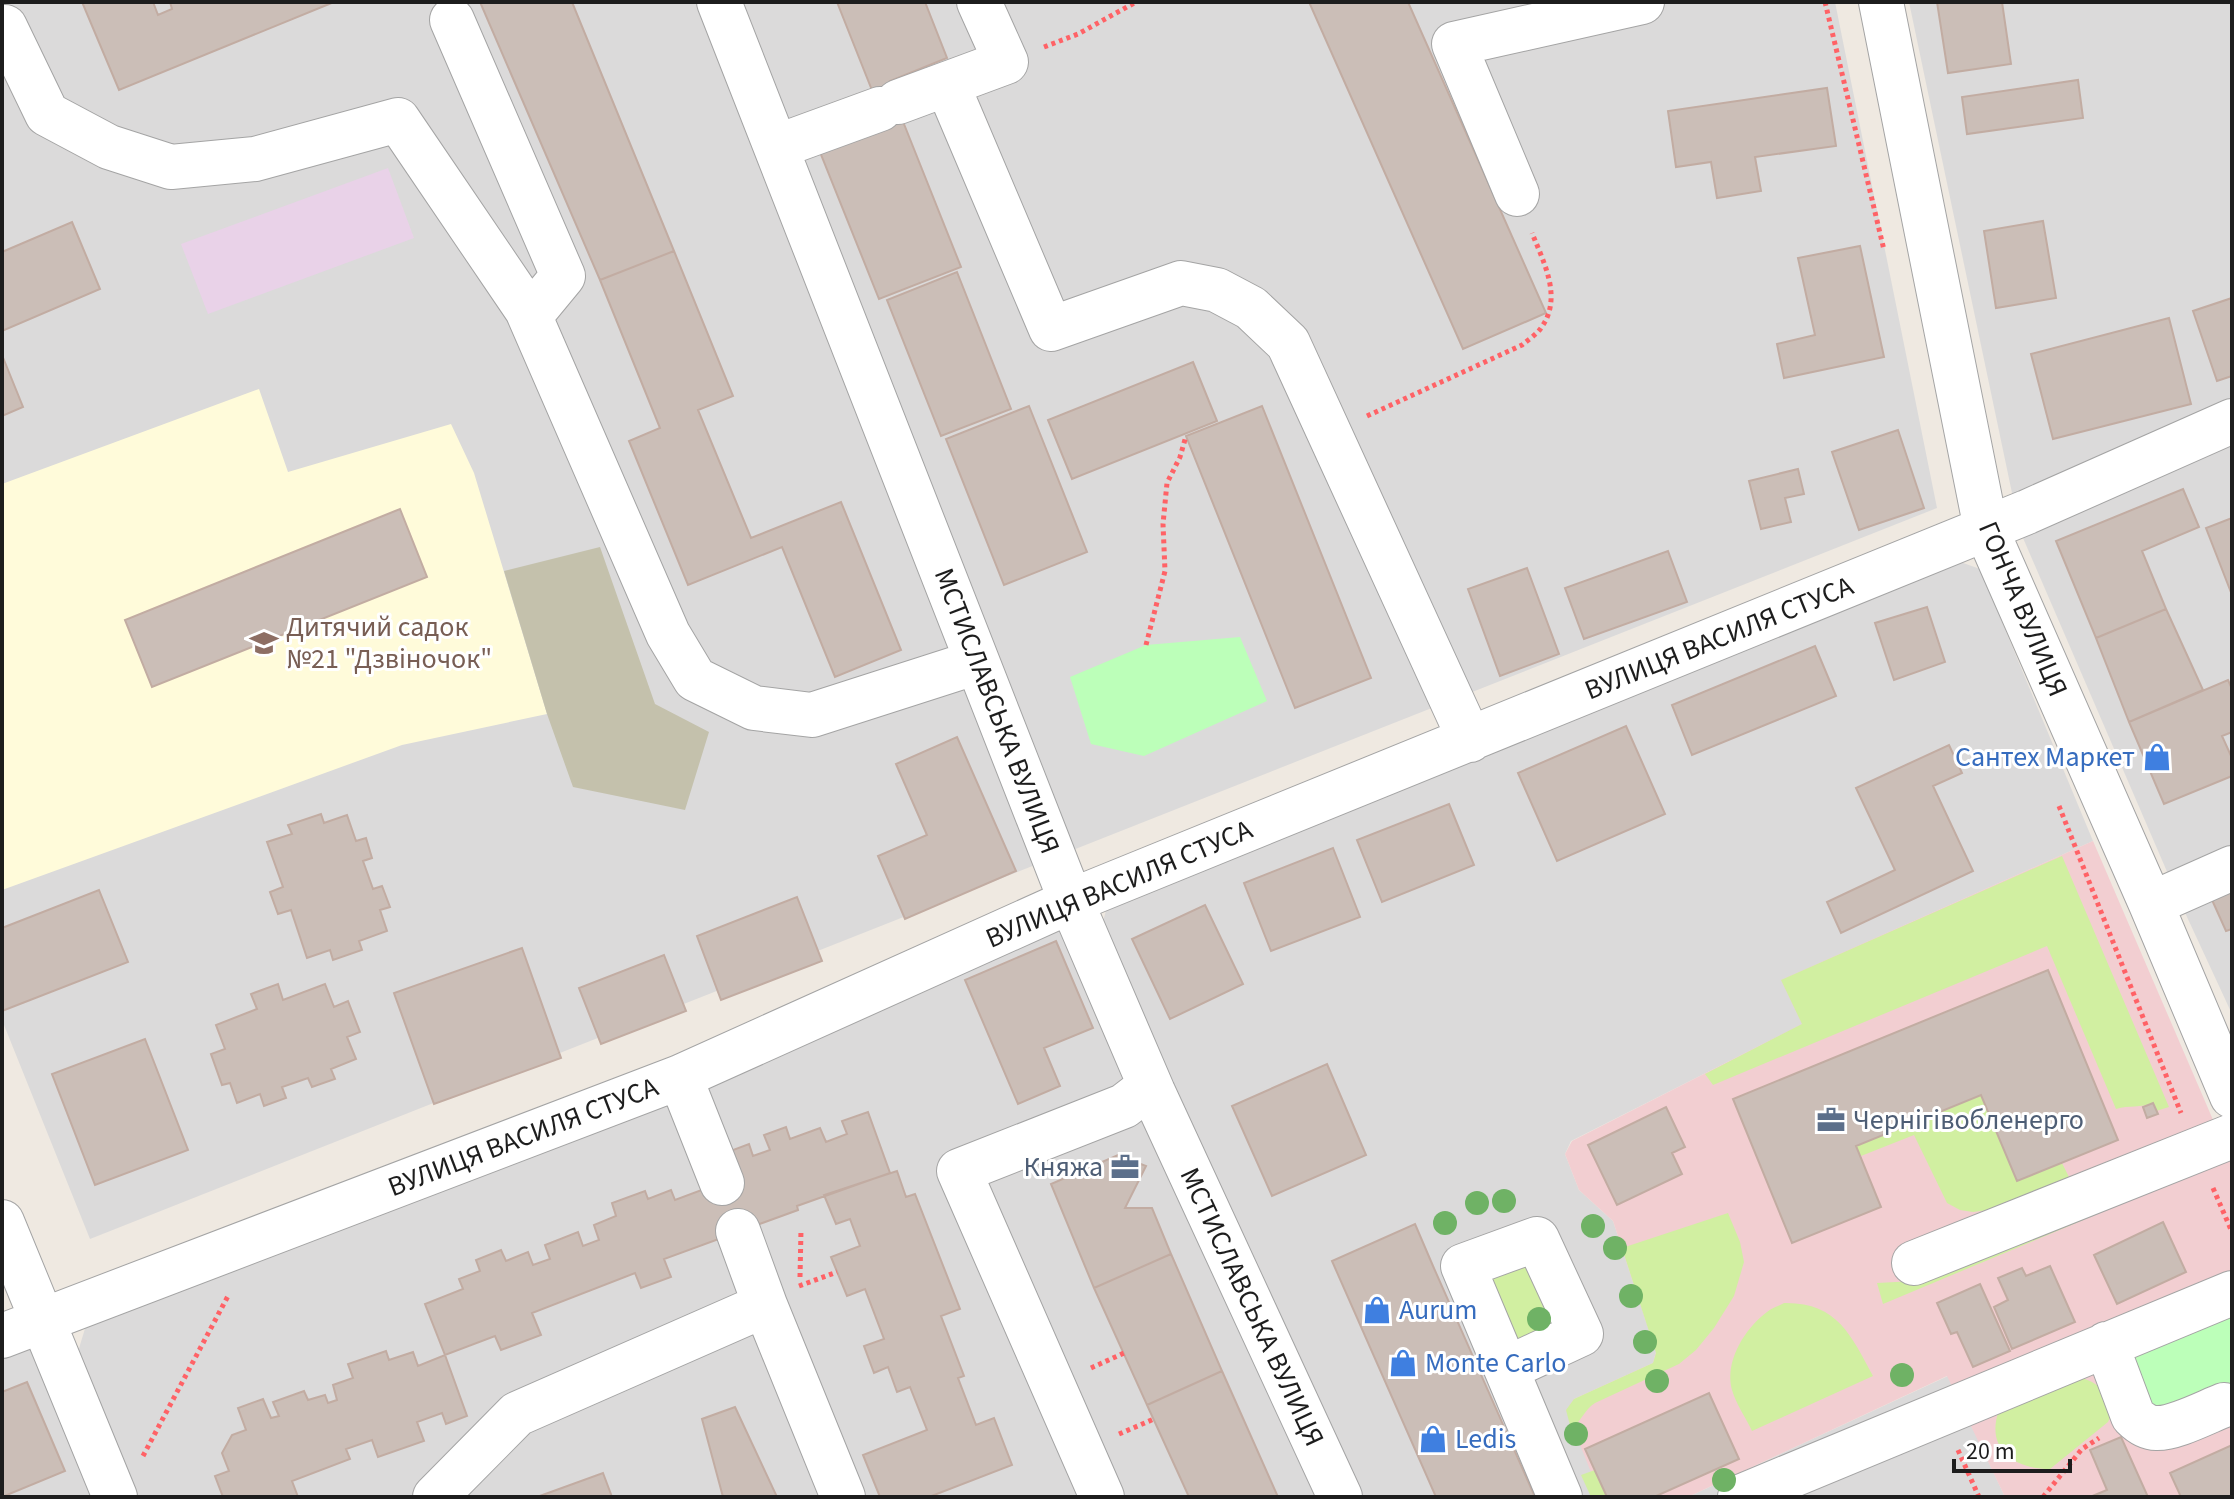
<svg xmlns="http://www.w3.org/2000/svg" width="2234" height="1499" font-family="'Source Sans 3',sans-serif">
<style>
.residential{fill:#dbdada}
.commercial{fill:#f2ced1}
.industrial{fill:#e9d2e8}
.education{fill:#fffbda}
.construction{fill:#c4c1ac}
.grass{fill:#d1efa1}
.park{fill:#bcffb9}
.building{fill:#cbbeb7;stroke:#c2aca2;stroke-width:2}
.lines{fill:none;stroke-linecap:round;stroke-linejoin:round}
.minor-casing{stroke:#a4a4a4;stroke-width:46}
.path{stroke:#ff6266;stroke-width:5;stroke-dasharray:4 4;stroke-linecap:butt}
.minor{stroke:#fff;stroke-width:44}
.tree{fill:#6fb265}
.labels{text-anchor:middle;dominant-baseline:central;stroke-width:6;stroke-linejoin:round;paint-order:stroke}
.street-label{font-size:28px;fill:#1d1d1d;stroke:#fff}
.education-label{font-size:28px;fill:#785e54;stroke:#fff;text-anchor:start}
.shop-label{font-size:28px;fill:#366cbe;stroke:#fff;text-anchor:start}
.service-label{font-size:28px;fill:#4e5e75;stroke:#fff;text-anchor:start}
</style>
<rect width="100%" height="100%" fill="#efe9e1"/>
<path class="residential" d="M 2,2 L 1835,2 L 1937,508 L 90,1239 L 2,1020 Z
M 1909,2 L 2232,2 L 2232,1014 L 2181,904 L 2020,531 Z
M 1952,559 L 1980,569 L 2093,841 L 1782,980 L 1803,1024 L 1571,1141 L 1565,1154 L 1579,1190 L 1613,1221 L 1656,1352 L 1653,1363 L 1574,1399 L 1602,1497 L 1355,1497 L 1101,928 L 1110,897 Z
M 1067,920 L 1322,1497 L 133,1497 L 77,1355 L 87,1322 Z
M 36,1341 L 98,1497 L 2,1497 L 2,1355 Z
M 1948,1376 L 2005,1497 L 1688,1497 Z"/>
<path class="commercial" d="M 2093,841 L 2232,1164 L 2232,1497 L 2005,1497 L 1947,1376 L 1688,1497 L 1601,1497 L 1566,1410 L 1574,1399 L 1653,1363 L 1656,1352 L 1613,1221 L 1579,1190 L 1565,1154 L 1572,1141 L 1802,1024 L 1781,980 Z"/>
<path class="industrial" d="M 388,168 L 414,238 L 208,314 L 181,244 Z"/>
<path class="education" d="M 259,389 L 288,472 L 451,424 L 474,473 L 547,714 L 402,745 L 2,890 L 2,484 Z"/>
<path class="construction" d="M 600,547 L 655,704 L 709,732 L 685,810 L 573,787 L 547,714 L 504,571 Z"/>
<path class="grass" d="M 2062,856 L 2169,1107 L 2156,1111 L 2153,1103 C 2141,1108 2129,1105 2116,1109 L 2047,946 L 1713,1085 L 1705,1074 L 1802,1024 L 1781,980 Z
M 1981,1095 L 2017,1181 L 2062,1163 L 2069,1177 L 1989,1210 L 1973,1212 L 1960,1210 L 1947,1203 L 1914,1135 L 1861,1156 L 1856,1146 Z
M 2162,1187 L 1883,1304 L 1877,1283 L 1915,1281 Z
M 1728,1213 L 1740,1242 L 1744,1262 L 1734,1296 L 1714,1328 L 1696,1350 L 1679,1364 L 1595,1403 C 1584,1410 1581,1422 1571,1429 L 1566,1410 L 1574,1399 L 1653,1363 L 1656,1353 L 1622,1248 Z
M 1535,1251 L 1564,1312 L 1523,1353 L 1482,1288 L 1495,1268 Z
M 1784,1303 C 1837,1302 1851,1335 1873,1376 L 1752,1431 C 1746,1418 1736,1404 1732,1390 C 1724,1362 1745,1328 1767,1312 C 1772,1308 1779,1306 1784,1303 Z
M 2082,1378 C 2102,1384 2104,1393 2113,1411 L 2108,1422 L 2050,1469 C 2014,1469 1985,1449 1999,1410 Z
M 1595,1470 L 1607,1497 L 1591,1497 L 1581,1475 Z"/>
<path class="park" d="M 1240,637 L 1267,701 L 1144,756 L 1091,744 L 1070,677 L 1146,645 Z
M 2232,1306 L 2232,1386 L 2167,1410 L 2150,1407 L 2129,1367 L 2135,1354 Z"/>
<path class="building" d="M 82,2 L 153,2 L 158,15 L 172,9 L 170,2 L 334,2 L 119,90 Z
M 480,2 L 572,2 L 674,251 L 600,280 Z
M 837,2 L 925,2 L 947,58 L 890,81 L 902,111 L 883,118 Z
M 1309,2 L 1408,2 L 1546,313 L 1463,349 Z
M 1937,2 L 2002,2 L 2011,64 L 1948,73 Z
M 2078,80 L 2083,118 L 1967,134 L 1962,97 Z
M 1827,88 L 1836,146 L 1755,157 L 1761,191 L 1717,198 L 1711,162 L 1676,167 L 1668,111 Z
M 900,114 L 961,267 L 879,299 L 818,147 Z
M 2043,221 L 2056,298 L 1996,308 L 1984,231 Z
M 72,222 L 100,289 L 2,331 L 2,252 Z
M 1860,246 L 1884,357 L 1784,378 L 1777,344 L 1815,335 L 1798,258 Z
M 674,251 L 733,396 L 698,410 L 751,538 L 841,502 L 901,650 L 835,677 L 782,547 L 688,585 L 629,441 L 660,428 L 600,280 Z
M 957,272 L 1011,409 L 941,436 L 887,300 Z
M 2232,298 L 2232,376 L 2217,381 L 2193,311 Z
M 2169,318 L 2191,404 L 2053,439 L 2031,354 Z
M 2,355 L 23,407 L 2,416 Z
M 1193,362 L 1217,421 L 1072,479 L 1048,420 Z
M 1029,406 L 1087,552 L 1004,585 L 946,439 Z
M 1262,406 L 1371,678 L 1295,708 L 1186,436 Z
M 1898,430 L 1924,508 L 1859,530 L 1832,452 Z
M 1798,469 L 1804,494 L 1785,498 L 1791,522 L 1761,529 L 1749,481 Z
M 2183,489 L 2199,527 L 2142,551 L 2166,609 L 2096,638 L 2056,541 Z
M 400,509 L 427,577 L 152,687 L 125,620 Z
M 2232,518 L 2232,595 L 2206,528 Z
M 1668,551 L 1687,602 L 1584,639 L 1565,588 Z
M 1527,568 L 1559,654 L 1500,676 L 1468,589 Z
M 1927,607 L 1945,662 L 1894,680 L 1875,623 Z
M 2166,609 L 2203,690 L 2129,722 L 2096,638 Z
M 1815,646 L 1836,696 L 1692,755 L 1672,705 Z
M 2228,680 L 2232,689 L 2232,732 L 2222,736 L 2232,758 L 2232,776 L 2164,804 L 2129,722 Z
M 1626,726 L 1665,814 L 1557,861 L 1518,773 Z
M 957,737 L 1016,871 L 905,919 L 878,856 L 927,835 L 896,764 Z
M 1949,745 L 1962,773 L 1933,786 L 1973,871 L 1841,933 L 1827,902 L 1895,870 L 1856,788 Z
M 1449,804 L 1474,865 L 1382,902 L 1357,840 Z
M 321,814 L 324,823 L 347,815 L 356,841 L 366,838 L 372,858 L 363,861 L 373,889 L 382,886 L 390,907 L 380,910 L 387,931 L 359,941 L 362,950 L 333,960 L 330,950 L 307,958 L 291,910 L 278,914 L 270,892 L 283,887 L 267,842 L 292,834 L 288,825 Z
M 1333,848 L 1360,917 L 1271,951 L 1244,883 Z
M 2232,883 L 2232,929 L 2226,931 L 2208,891 Z
M 99,890 L 128,962 L 2,1011 L 2,928 Z
M 797,897 L 822,961 L 721,1000 L 697,936 Z
M 1205,905 L 1243,984 L 1170,1019 L 1132,939 Z
M 1056,941 L 1093,1028 L 1044,1048 L 1060,1086 L 1018,1104 L 965,980 Z
M 522,948 L 561,1058 L 434,1104 L 394,993 Z
M 664,955 L 686,1011 L 601,1044 L 579,988 Z
M 2048,970 L 2118,1140 L 2017,1181 L 1981,1095 L 1856,1146 L 1881,1207 L 1792,1243 L 1733,1099 Z
M 278,984 L 283,1000 L 325,984 L 334,1007 L 348,1001 L 360,1032 L 347,1037 L 356,1059 L 331,1069 L 335,1079 L 312,1087 L 308,1078 L 282,1087 L 286,1098 L 264,1106 L 260,1094 L 237,1103 L 230,1083 L 222,1085 L 211,1054 L 225,1049 L 216,1025 L 257,1009 L 251,994 Z
M 145,1039 L 188,1150 L 95,1185 L 52,1074 Z
M 1327,1064 L 1366,1155 L 1272,1196 L 1232,1106 Z
M 2153,1103 L 2158,1114 L 2147,1118 L 2143,1107 Z
M 1666,1107 L 1685,1147 L 1672,1153 L 1682,1174 L 1617,1205 L 1588,1145 Z
M 868,1112 L 890,1173 L 797,1206 L 798,1210 L 664,1259 L 671,1277 L 641,1288 L 635,1273 L 532,1313 L 541,1335 L 501,1350 L 495,1336 L 445,1355 L 425,1304 L 463,1289 L 459,1279 L 480,1271 L 476,1260 L 501,1250 L 506,1261 L 528,1252 L 533,1265 L 550,1259 L 545,1245 L 578,1232 L 583,1246 L 599,1240 L 594,1225 L 616,1216 L 612,1203 L 645,1191 L 648,1199 L 671,1190 L 675,1200 L 734,1178 L 725,1153 L 749,1144 L 753,1156 L 770,1150 L 764,1135 L 786,1127 L 790,1139 L 820,1128 L 826,1142 L 847,1134 L 842,1121 Z
M 1118,1155 L 1146,1166 L 1125,1208 L 1152,1208 L 1171,1254 L 1094,1288 L 1051,1184 Z
M 897,1171 L 906,1197 L 915,1194 L 960,1309 L 941,1316 L 964,1376 L 958,1378 L 976,1425 L 994,1418 L 1012,1465 L 929,1497 L 880,1497 L 863,1455 L 927,1430 L 910,1387 L 897,1392 L 888,1367 L 874,1373 L 864,1346 L 884,1339 L 865,1289 L 847,1296 L 831,1257 L 860,1246 L 850,1219 L 836,1224 L 824,1195 Z
M 2163,1222 L 2186,1272 L 2117,1304 L 2094,1255 Z
M 1415,1224 L 1433,1266 L 1535,1497 L 1436,1497 L 1332,1261 Z
M 1171,1254 L 1222,1371 L 1147,1405 L 1094,1288 Z
M 2050,1266 L 2075,1322 L 2012,1349 L 1994,1307 L 2008,1300 L 1998,1278 L 2022,1268 L 2026,1276 Z
M 1980,1284 L 2010,1351 L 1973,1367 L 1957,1332 L 1951,1334 L 1937,1303 Z
M 386,1351 L 389,1360 L 413,1352 L 418,1366 L 445,1355 L 467,1416 L 446,1424 L 442,1413 L 417,1422 L 424,1441 L 378,1457 L 372,1440 L 346,1449 L 350,1459 L 292,1481 L 298,1497 L 223,1497 L 215,1476 L 229,1471 L 222,1453 L 232,1435 L 246,1430 L 238,1408 L 263,1399 L 271,1418 L 279,1416 L 273,1402 L 304,1391 L 308,1400 L 325,1395 L 328,1403 L 337,1400 L 333,1385 L 353,1378 L 348,1364 Z
M 1222,1371 L 1278,1497 L 1189,1497 L 1147,1405 Z
M 27,1382 L 65,1471 L 2,1497 L 2,1392 Z
M 1709,1393 L 1739,1459 L 1654,1497 L 1607,1497 L 1585,1449 Z
M 735,1407 L 777,1497 L 723,1497 L 702,1419 Z
M 2121,1437 L 2148,1497 L 2090,1497 L 2107,1490 L 2090,1450 Z
M 2232,1445 L 2232,1497 L 2181,1497 L 2170,1473 Z
M 603,1473 L 612,1497 L 537,1497 Z"/>
<g class="lines">
<defs>
<path id="minor" d="M 719,2 L 1071,901 L 1153,1092 L 1340,1497
M 1881,2 L 1986,529 L 2151,904 L 2232,1096
M 452,20 L 563,276 L 530,316
M 5,27 L 47,114 L 109,147 L 171,167 L 255,159 L 398,120 L 527,310 L 668,634 L 695,679 L 754,708 L 812,715 L 977,662
M 947,84 L 1051,329 L 1181,283 L 1217,290 L 1251,308 L 1288,343 L 1470,740
M 898,102 L 1006,62 L 979,2
M 776,147 L 880,109
M 1517,194 L 1454,44 L 1642,2
M 2151,904 L 2232,868
M 680,1077 L 722,1183
M 2,1222 L 115,1497
M 738,1231 L 765,1305 L 843,1497
M 1914,1263 L 2232,1136
M 2,1336 L 680,1077 L 1071,901 L 2027,512 L 2232,421
M 2106,1344 L 2133,1416 C 2139,1422 2147,1428 2156,1428 C 2174,1429 2206,1412 2224,1405
M 1508,1368 L 1581,1334 L 1537,1239 L 1463,1266 L 1560,1497
M 435,1497 L 517,1414 L 765,1305
M 1102,1497 L 959,1171 L 1124,1106 L 1137,1096 L 1153,1092
M 1740,1497 L 2232,1293"/>
</defs>
<use href="#minor" class="minor-casing"/>
<path class="path" d="M 1825,2 L 1884,250
M 1044,47 L 1078,34 L 1136,2
M 1367,416 L 1522,345 C 1528,340 1537,334 1541,328 C 1563,298 1544,263 1532,233
M 1146,645 L 1165,571 L 1163,524 L 1167,483 L 1180,457 L 1186,436
M 2059,806 L 2181,1113
M 2213,1188 L 2232,1232
M 800,1277 L 801,1230
M 799,1286 L 837,1272
M 1091,1368 L 1124,1353
M 1119,1434 L 1154,1419
M 1958,1450 L 1979,1497
M 143,1456 L 228,1296
M 2043,1497 L 2082,1449 L 2099,1438"/>
<use href="#minor" class="minor"/>
</g>
<g class="tree">
<circle cx="1504" cy="1201" r="12"/>
<circle cx="1477" cy="1203" r="12"/>
<circle cx="1445" cy="1223" r="12"/>
<circle cx="1593" cy="1226" r="12"/>
<circle cx="1615" cy="1248" r="12"/>
<circle cx="1631" cy="1296" r="12"/>
<circle cx="1539" cy="1319" r="12"/>
<circle cx="1645" cy="1342" r="12"/>
<circle cx="1902" cy="1375" r="12"/>
<circle cx="1657" cy="1381" r="12"/>
<circle cx="1576" cy="1434" r="12"/>
<circle cx="1724" cy="1480" r="12"/>
</g>
<defs>
<symbol id="school-bare" viewBox="-9 -9 18 18"><path d="M0-5L7-2L0 1L-7-2ZM-4 1L0 2.5L4 1V4Q0 6-4 4Z" fill="#8d6e63" stroke="#fff" stroke-width="2.5" paint-order="stroke"/></symbol>
<symbol id="shop-bare" viewBox="-9 -9 18 18"><path d="M-5-2.5h2.3a2.7 3.5 0 0 1 5.4 0H5L5.5 6h-11ZM-1.5-2.5h3a1.5 2.3 0 0 0-3 0Z" fill="#3f7fe0" stroke="#fff" stroke-width="2.5" paint-order="stroke"/></symbol>
<symbol id="office-bare" viewBox="-9 -9 18 18"><path d="M-6-3h4V-5.5h4V-3h4V5H-6ZM-1-4.5V-3h2v-1.5ZM-6 0V1H6V0Z" fill="#5c6f8a" stroke="#fff" stroke-width="2.5" paint-order="stroke"/></symbol>
</defs>
<g fill-rule="evenodd">
<use href="#school-bare" x="244" y="623" width="40" height="40"/>
<use href="#shop-bare" x="2137" y="737" width="40" height="40"/>
<use href="#office-bare" x="1811" y="1100" width="40" height="40"/>
<use href="#office-bare" x="1105" y="1147" width="40" height="40"/>
<use href="#shop-bare" x="1357" y="1290" width="40" height="40"/>
<use href="#shop-bare" x="1383" y="1343" width="40" height="40"/>
<use href="#shop-bare" x="1413" y="1419" width="40" height="40"/>
</g>
<g class="labels">
<g class="street-label">
<text transform="translate(2023 609) rotate(67)">ГОНЧА ВУЛИЦЯ</text>
<text transform="translate(1719 638) rotate(-22)">ВУЛИЦЯ ВАСИЛЯ СТУСА</text>
<text transform="translate(997 711) rotate(69)">МСТИСЛАВСЬКА ВУЛИЦЯ</text>
<text transform="translate(1119 884) rotate(-23)">ВУЛИЦЯ ВАСИЛЯ СТУСА</text>
<text transform="translate(523 1137) rotate(-21)">ВУЛИЦЯ ВАСИЛЯ СТУСА</text>
<text transform="translate(1252 1307) rotate(65)">МСТИСЛАВСЬКА ВУЛИЦЯ</text>
</g>
<g class="education-label">
<text x="286" y="627">Дитячий садок<tspan x="286" dy="32">№21 "Дзвіночок"</tspan></text>
</g>
<g class="shop-label">
<text x="2135" y="757" text-anchor="end">Сантех Маркет</text>
<text x="1399" y="1310">Aurum</text>
<text x="1425" y="1363">Monte Carlo</text>
<text x="1455" y="1439">Ledis</text>
</g>
<g class="service-label">
<text x="1853" y="1120">Чернігівобленерго</text>
<text x="1103" y="1167" text-anchor="end">Княжа</text>
</g>
</g>
<rect width="2234" height="1499" fill="none" stroke="#1d1d1d" stroke-width="8"/>
<path d="M1954 1459v12h116v-12" fill="none" stroke="#1d1d1d" stroke-width="4"/>
<text x="1966" y="1459" font-size="24" fill="#1d1d1d" stroke="#ffffff" stroke-width="6" paint-order="stroke">20 m</text>
</svg>
